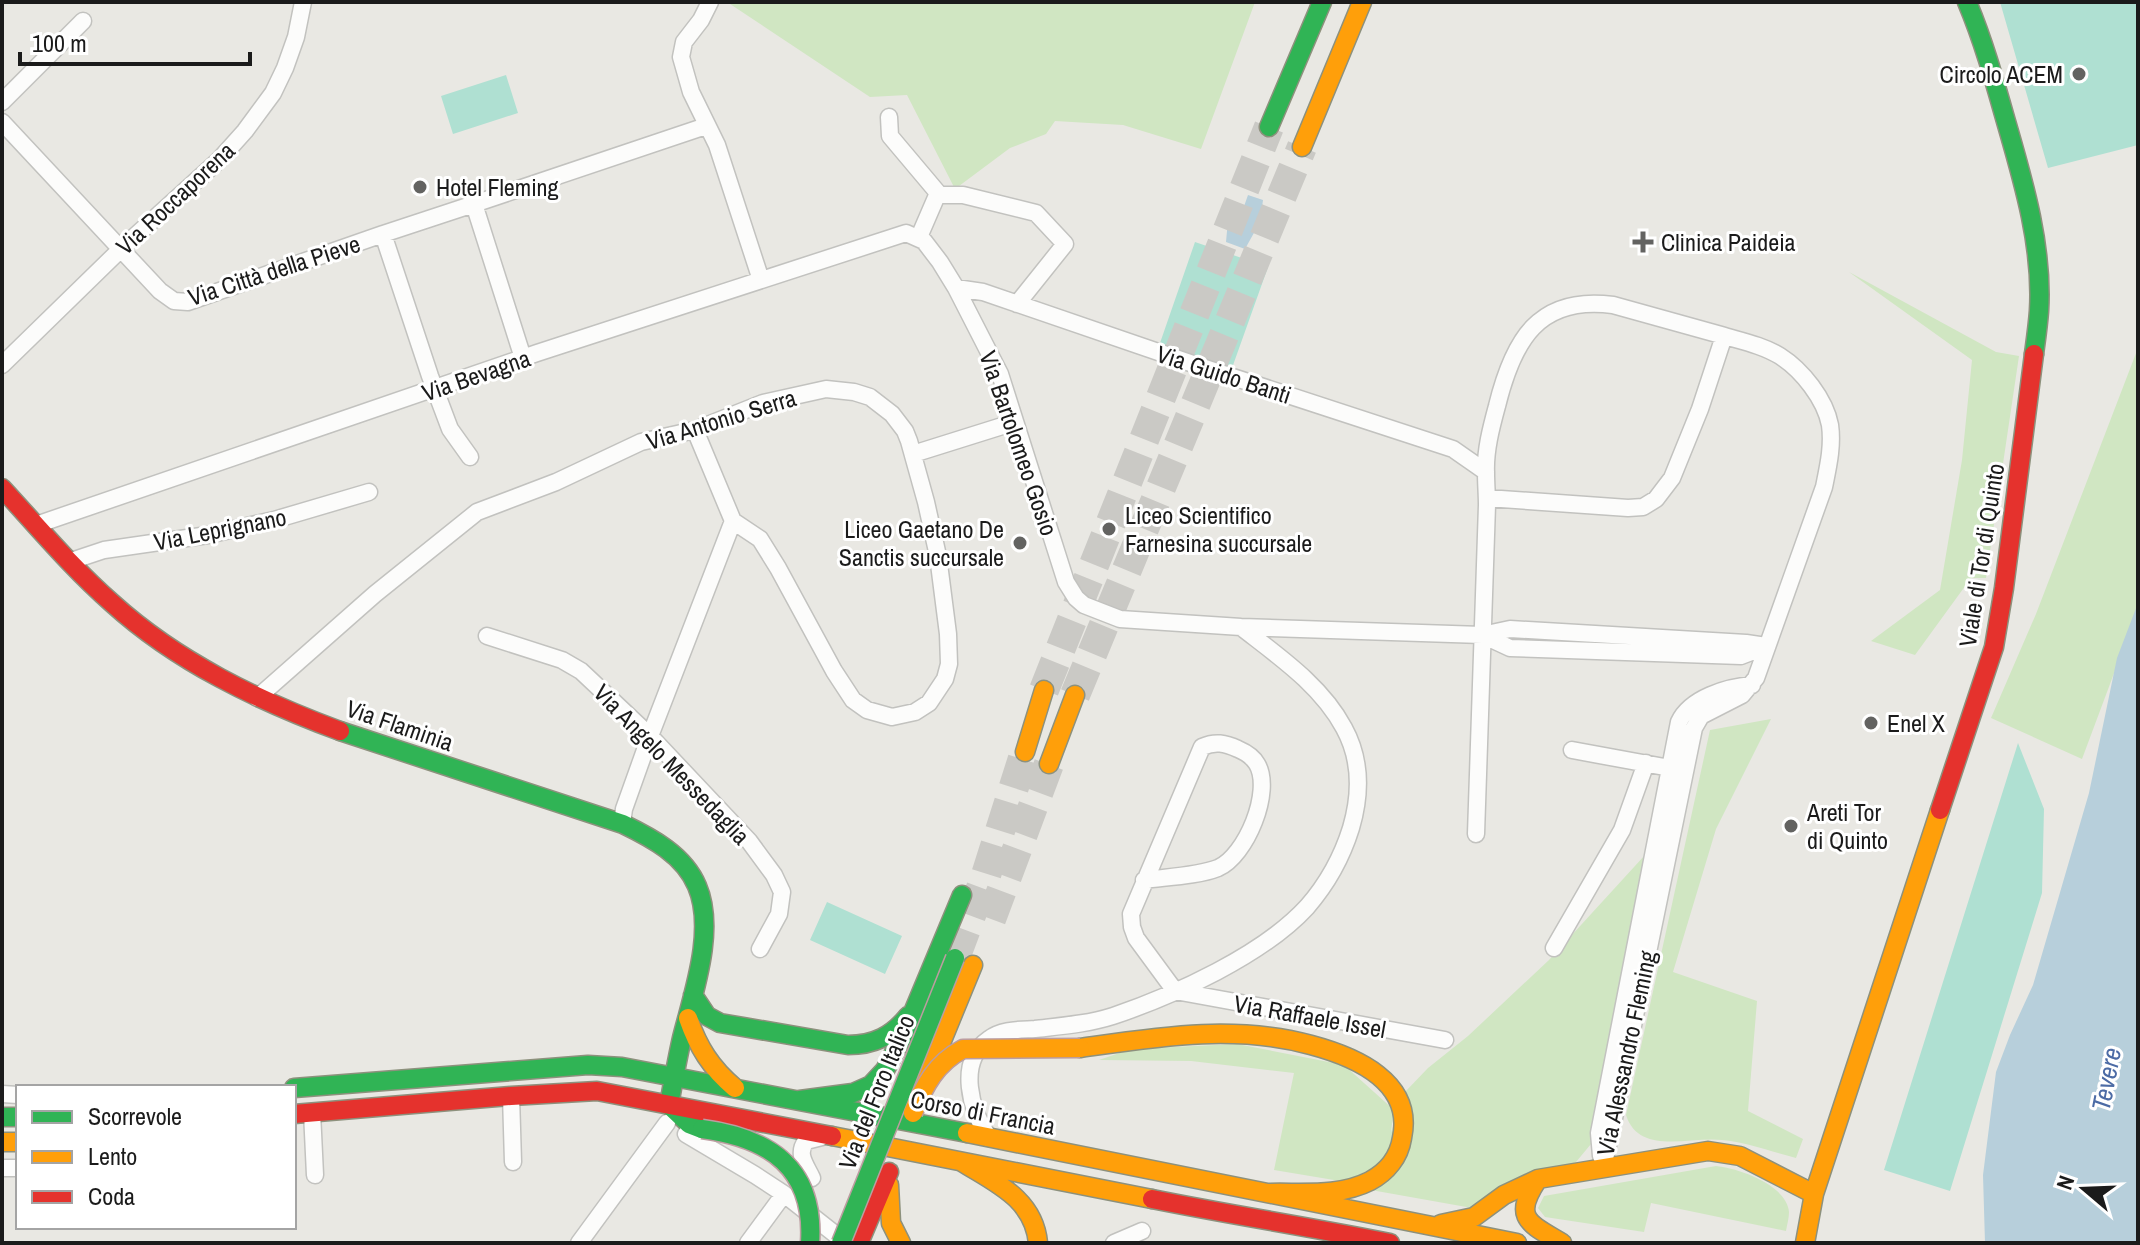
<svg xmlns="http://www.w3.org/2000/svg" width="2140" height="1245" font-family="'Archivo Narrow',sans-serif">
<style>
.grass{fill:#d0e6c2}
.pitch{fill:#afe0d2}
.water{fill:#b7cfdb}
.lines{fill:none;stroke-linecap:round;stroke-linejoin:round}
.highway-tunnel{stroke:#cac9c5;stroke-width:30;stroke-dasharray:30 15;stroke-linecap:butt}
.street-casing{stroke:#c2c2bf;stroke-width:19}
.fast-casing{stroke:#8d917d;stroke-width:21}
.slow-casing{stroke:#8d917d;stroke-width:21}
.jam-casing{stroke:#8d917d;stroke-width:21}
.street{stroke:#fcfcfb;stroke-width:16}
.fast{stroke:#30b455;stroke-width:18}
.slow{stroke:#ff9f0a;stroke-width:18}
.jam{stroke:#e5322d;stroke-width:18}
.fast-bridge-casing{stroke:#bc9da0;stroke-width:21;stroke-linecap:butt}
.slow-bridge-casing{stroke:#bc9da0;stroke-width:21;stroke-linecap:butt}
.fast-bridge{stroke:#30b455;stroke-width:18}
.slow-bridge{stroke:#ff9f0a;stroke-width:18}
.poi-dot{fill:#636361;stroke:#fff;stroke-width:3}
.labels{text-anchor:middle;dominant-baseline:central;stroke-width:6;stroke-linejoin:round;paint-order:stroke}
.poi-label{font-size:24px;fill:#1b1b1b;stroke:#fff;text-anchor:start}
.street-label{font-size:24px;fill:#1b1b1b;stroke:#fff}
.water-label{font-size:26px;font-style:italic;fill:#4c6ba5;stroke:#fff}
</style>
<rect width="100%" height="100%" fill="#e9e8e3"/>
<path class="grass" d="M 727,2 L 1255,2 L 1201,149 L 1123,125 L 1055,121 L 1046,134 L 1010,148 L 955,189 L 907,95 L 870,97 Z
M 1849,272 L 1996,352 L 2019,356 L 1986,578 L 1971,578 L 1915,655 L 1871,641 L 1940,590 L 1962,460 L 1972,360 Z
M 2138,348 L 2138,609 L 2082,759 L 1991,718 L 2036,614 Z
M 1771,719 L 1716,829 L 1673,972 L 1757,1001 L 1748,1111 L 1803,1139 L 1796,1158 C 1772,1152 1746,1142 1722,1140 C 1690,1136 1639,1156 1626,1115 L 1710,730 Z
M 1645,855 L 1591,1144 L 1576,1162 L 1472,1208 L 1371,1190 L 1405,1092 L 1428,1068 L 1468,1036 L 1549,960 Z
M 1237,1044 L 1344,1065 L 1394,1110 L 1387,1160 L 1346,1182 L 1274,1170 L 1294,1073 L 1191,1061 L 1099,1060 L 1131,1049 Z
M 1716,1166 C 1738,1168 1787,1185 1789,1212 C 1789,1218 1787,1225 1786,1231 L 1651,1203 L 1644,1232 L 1545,1217 L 1538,1208 L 1544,1196 Z"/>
<path class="pitch" d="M 2000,2 L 2138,2 L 2138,145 L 2048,168 Z
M 506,75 L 518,113 L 453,134 L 441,96 Z
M 1195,242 L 1268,267 L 1232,368 L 1160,343 Z
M 2018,743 L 2044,809 L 2042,893 L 1950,1191 L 1884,1170 Z
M 827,902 L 902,936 L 885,974 L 810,940 Z"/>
<path class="water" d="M 1248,195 L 1263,200 L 1260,222 L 1245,249 L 1226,242 L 1229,209 L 1239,210 L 1241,215 Z
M 2138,603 L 2138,1243 L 1985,1243 L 1983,1175 L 1996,1072 L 2010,1035 L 2033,985 L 2089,793 L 2117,658 Z"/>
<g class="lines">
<path class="highway-tunnel" d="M 1044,690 L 1269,127
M 1075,695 L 1302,147
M 991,919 L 1049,764
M 955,958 L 986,875 L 1025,752"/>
<defs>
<path id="street" d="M 710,2 L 701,20 L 684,42 L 681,57 L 691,92 L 717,145 L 761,280
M 2,102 L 83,21
M 889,117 L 890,136 L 938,193 L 919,237
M 2,122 L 160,291 L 174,301 L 188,302 L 383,234
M 937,195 L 963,195 L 1036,213 L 1065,244 L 1017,304
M 474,204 L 706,126
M 956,288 L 983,292 L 1199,366 L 1453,449 L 1486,472
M 2,365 L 122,248 L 219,160 L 245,131 L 273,93 L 285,68 L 296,37 L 303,2
M 695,430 L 733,521
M 913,454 L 1015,422
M 470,457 L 450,429 L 430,376 L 383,234 L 474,204 L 523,358
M 1487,498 L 1628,508 L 1643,507 L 1656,499 L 1672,478 L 1700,409 L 1724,336
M 36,525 L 537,353 L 906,233 L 924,241 L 940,262 L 956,288 L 1000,374 L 1066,582 L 1076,598 L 1084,605 L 1120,619 L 1241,627 L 1482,635 L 1510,648 L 1741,656 L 1767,646
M 71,561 L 104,550 L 208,535 L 274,520 L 369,492
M 1482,635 L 1510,629 L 1746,643 L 1766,646
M 487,636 L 562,660 L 581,671 L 650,736 L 749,841 L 774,875 L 782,892 L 779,914 L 760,949
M 257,698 L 375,594 L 477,512 L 556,482 L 641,442 L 695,430 L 763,403 L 826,389 L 854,392 L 870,397 L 892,414 L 905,431 L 909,441 L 926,502 L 938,556 L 948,634 L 949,664 L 945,679 L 929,703 L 915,712 L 892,717 L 867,710 L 853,700 L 834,671 L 778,568 L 760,539 L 733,521
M 1572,750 L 1670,768
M 622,823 L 624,809 L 650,736 L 733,521
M 1476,834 L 1487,505 C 1487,494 1486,484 1486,473 C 1485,451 1491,428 1497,406 C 1513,341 1538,295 1613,305 C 1650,315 1686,325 1721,335 C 1741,341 1762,345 1780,356 C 1802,370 1825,399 1830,425 C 1833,446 1828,467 1824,487 L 1756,678 L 1742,695 L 1701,716 L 1694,728 L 1611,1133 L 1603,1167
M 1144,880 C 1166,877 1198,876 1218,868 C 1246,856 1273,791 1257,764 C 1253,757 1245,752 1238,749 C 1225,743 1215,741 1202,747 L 1131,914 L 1132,927 L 1136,938 L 1175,991
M 1554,948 L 1622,830 L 1646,763
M 1175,991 L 1445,1040
M 2,1094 L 18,1095
M 511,1096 L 513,1162
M 312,1112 L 315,1175
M 686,1134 L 755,1175 L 784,1194 L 845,1242
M 989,1138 C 971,1111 956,1062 989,1039 C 1002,1029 1020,1030 1035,1029 C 1061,1026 1088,1024 1113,1016 C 1175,995 1263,955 1307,907 C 1327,884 1342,857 1351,828 C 1361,794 1361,759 1344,728 C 1321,685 1278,656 1241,627
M 1601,1156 L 1599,1133 L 1679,722 C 1690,698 1727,687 1752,685
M 2,1168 L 18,1168
M 812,1178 C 806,1165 796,1154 806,1141 L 822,1137
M 579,1243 L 667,1123
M 748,1243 L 784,1194
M 1114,1243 L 1142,1231"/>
<path id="fast" d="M 1967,2 C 1983,40 1994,79 2005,118 C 2023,180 2043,246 2039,311 C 2038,325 2036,339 2034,354
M 1269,127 L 1322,2
M 340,731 L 623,824 C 652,838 684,855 697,886 C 716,930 693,994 682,1038 C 677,1060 673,1083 669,1105
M 693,995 L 707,1016 L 720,1023 L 848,1045 C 874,1045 892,1036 908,1016
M 294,1088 L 588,1065 L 622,1067 L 967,1133
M 800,1100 L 853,1093 L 871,1085 L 885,1070 L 904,1034 L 962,895
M 669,1105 L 689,1124 L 702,1129
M 2,1117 L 18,1117"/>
<path id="slow" d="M 1302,147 L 1362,2
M 1025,752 L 1044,690
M 1049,764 L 1075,695
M 688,1018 C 698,1047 711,1068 735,1088
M 1080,1048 C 1157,1037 1234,1024 1311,1045 C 1356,1057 1414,1082 1402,1138 C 1399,1157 1387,1172 1370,1181 C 1339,1197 1302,1192 1268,1193
M 925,1082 L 973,965
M 967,1133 L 1517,1243
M 832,1136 L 1152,1199
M 2,1142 L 18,1142
M 962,1162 C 996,1183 1034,1199 1038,1243
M 1538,1179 C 1512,1218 1528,1223 1562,1243
M 889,1185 L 891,1223 L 901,1243
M 1441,1224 L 1474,1217 L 1504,1195 L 1538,1179 L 1708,1151 L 1740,1156 L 1814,1194
M 1805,1243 L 1814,1194 L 1940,810"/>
<path id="jam" d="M 2,488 C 38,527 72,568 112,603 C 177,662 259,701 340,731
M 1940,810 L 1994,647 L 2004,588 L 2034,354
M 294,1114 L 511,1096 L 597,1091 L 832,1136
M 1152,1199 C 1231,1215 1311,1227 1390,1243
M 859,1243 L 889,1172"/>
</defs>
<use href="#street" class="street-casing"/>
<use href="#fast" class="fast-casing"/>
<use href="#slow" class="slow-casing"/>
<use href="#jam" class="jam-casing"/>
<use href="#street" class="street"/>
<use href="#fast" class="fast"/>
<use href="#slow" class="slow"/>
<use href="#jam" class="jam"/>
<defs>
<path id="fast-bridge" d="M 702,1129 C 770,1138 815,1168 810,1243
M 841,1243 L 955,958"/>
<path id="slow-bridge" d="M 913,1113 C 924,1086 936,1063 963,1049 L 1080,1048"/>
</defs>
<use href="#fast-bridge" class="fast-bridge-casing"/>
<use href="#slow-bridge" class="slow-bridge-casing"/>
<use href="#fast-bridge" class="fast-bridge"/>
<use href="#slow-bridge" class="slow-bridge"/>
</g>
<g class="poi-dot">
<circle cx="2079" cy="74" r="8"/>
<circle cx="420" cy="187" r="8"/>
<path d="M1639 230h8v8h8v8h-8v8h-8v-8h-8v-8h8z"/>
<circle cx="1109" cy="529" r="8"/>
<circle cx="1020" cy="543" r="8"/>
<circle cx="1871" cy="723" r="8"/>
<circle cx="1791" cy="826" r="8"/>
</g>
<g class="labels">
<g class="poi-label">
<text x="2063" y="74" text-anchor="end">Circolo ACEM</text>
<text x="436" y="187">Hotel Fleming</text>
<text x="1661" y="242">Clinica Paideia</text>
<text x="1125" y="515">Liceo Scientifico<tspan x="1125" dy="28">Farnesina succursale</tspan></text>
<text x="1004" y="529" text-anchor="end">Liceo Gaetano De<tspan x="1004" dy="28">Sanctis succursale</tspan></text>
<text x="1887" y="723">Enel X</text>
<text x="1807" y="812">Areti Tor<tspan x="1807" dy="28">di Quinto</tspan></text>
</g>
<g class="street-label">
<text transform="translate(175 198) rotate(-43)">Via Roccaporena</text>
<text transform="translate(274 270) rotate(-18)">Via Città della Pieve</text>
<text transform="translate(1224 374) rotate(18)">Via Guido Banti</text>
<text transform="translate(476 375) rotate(-19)">Via Bevagna</text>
<text transform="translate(721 419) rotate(-17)">Via Antonio Serra</text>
<text transform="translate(1019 443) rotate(71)">Via Bartolomeo Gosio</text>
<text transform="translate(220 529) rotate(-11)">Via Leprignano</text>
<text transform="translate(1981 555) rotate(-81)">Viale di Tor di Quinto</text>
<text transform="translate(400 725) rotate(19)">Via Flaminia</text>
<text transform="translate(672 764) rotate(46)">Via Angelo Messedaglia</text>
<text transform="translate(1310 1016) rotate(10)">Via Raffaele Issel</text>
<text transform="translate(1626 1053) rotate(-78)">Via Alessandro Fleming</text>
<text transform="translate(876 1092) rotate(-68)">Via del Foro Italico</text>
<text transform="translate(983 1112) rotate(11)">Corso di Francia</text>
</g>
<g class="water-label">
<text transform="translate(2106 1079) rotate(-79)">Tevere</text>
</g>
</g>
<rect width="2140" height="1245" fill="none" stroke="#1b1b1b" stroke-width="8"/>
<rect x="16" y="1085" width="280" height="144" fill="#ffffff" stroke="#a4a4a4" stroke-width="2"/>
<rect x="32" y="1111" width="40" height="12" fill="#30b455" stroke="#a4a4a4" stroke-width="2"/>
<text x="88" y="1125" font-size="24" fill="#1b1b1b">Scorrevole</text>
<rect x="32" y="1151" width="40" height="12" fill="#ff9f0a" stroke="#a4a4a4" stroke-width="2"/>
<text x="88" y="1165" font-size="24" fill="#1b1b1b">Lento</text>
<rect x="32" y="1191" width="40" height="12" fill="#e5322d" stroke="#a4a4a4" stroke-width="2"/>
<text x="88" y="1205" font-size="24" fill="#1b1b1b">Coda</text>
<g transform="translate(2084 1189) rotate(289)" stroke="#ffffff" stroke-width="6" paint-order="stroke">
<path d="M0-6L14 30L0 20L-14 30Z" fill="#1b1b1b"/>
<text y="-12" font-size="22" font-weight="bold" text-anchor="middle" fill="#1b1b1b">N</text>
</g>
<path d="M20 52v12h230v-12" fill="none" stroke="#1b1b1b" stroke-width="4"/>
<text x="32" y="52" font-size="24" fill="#1b1b1b" stroke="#ffffff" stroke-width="6" paint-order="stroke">100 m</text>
</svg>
